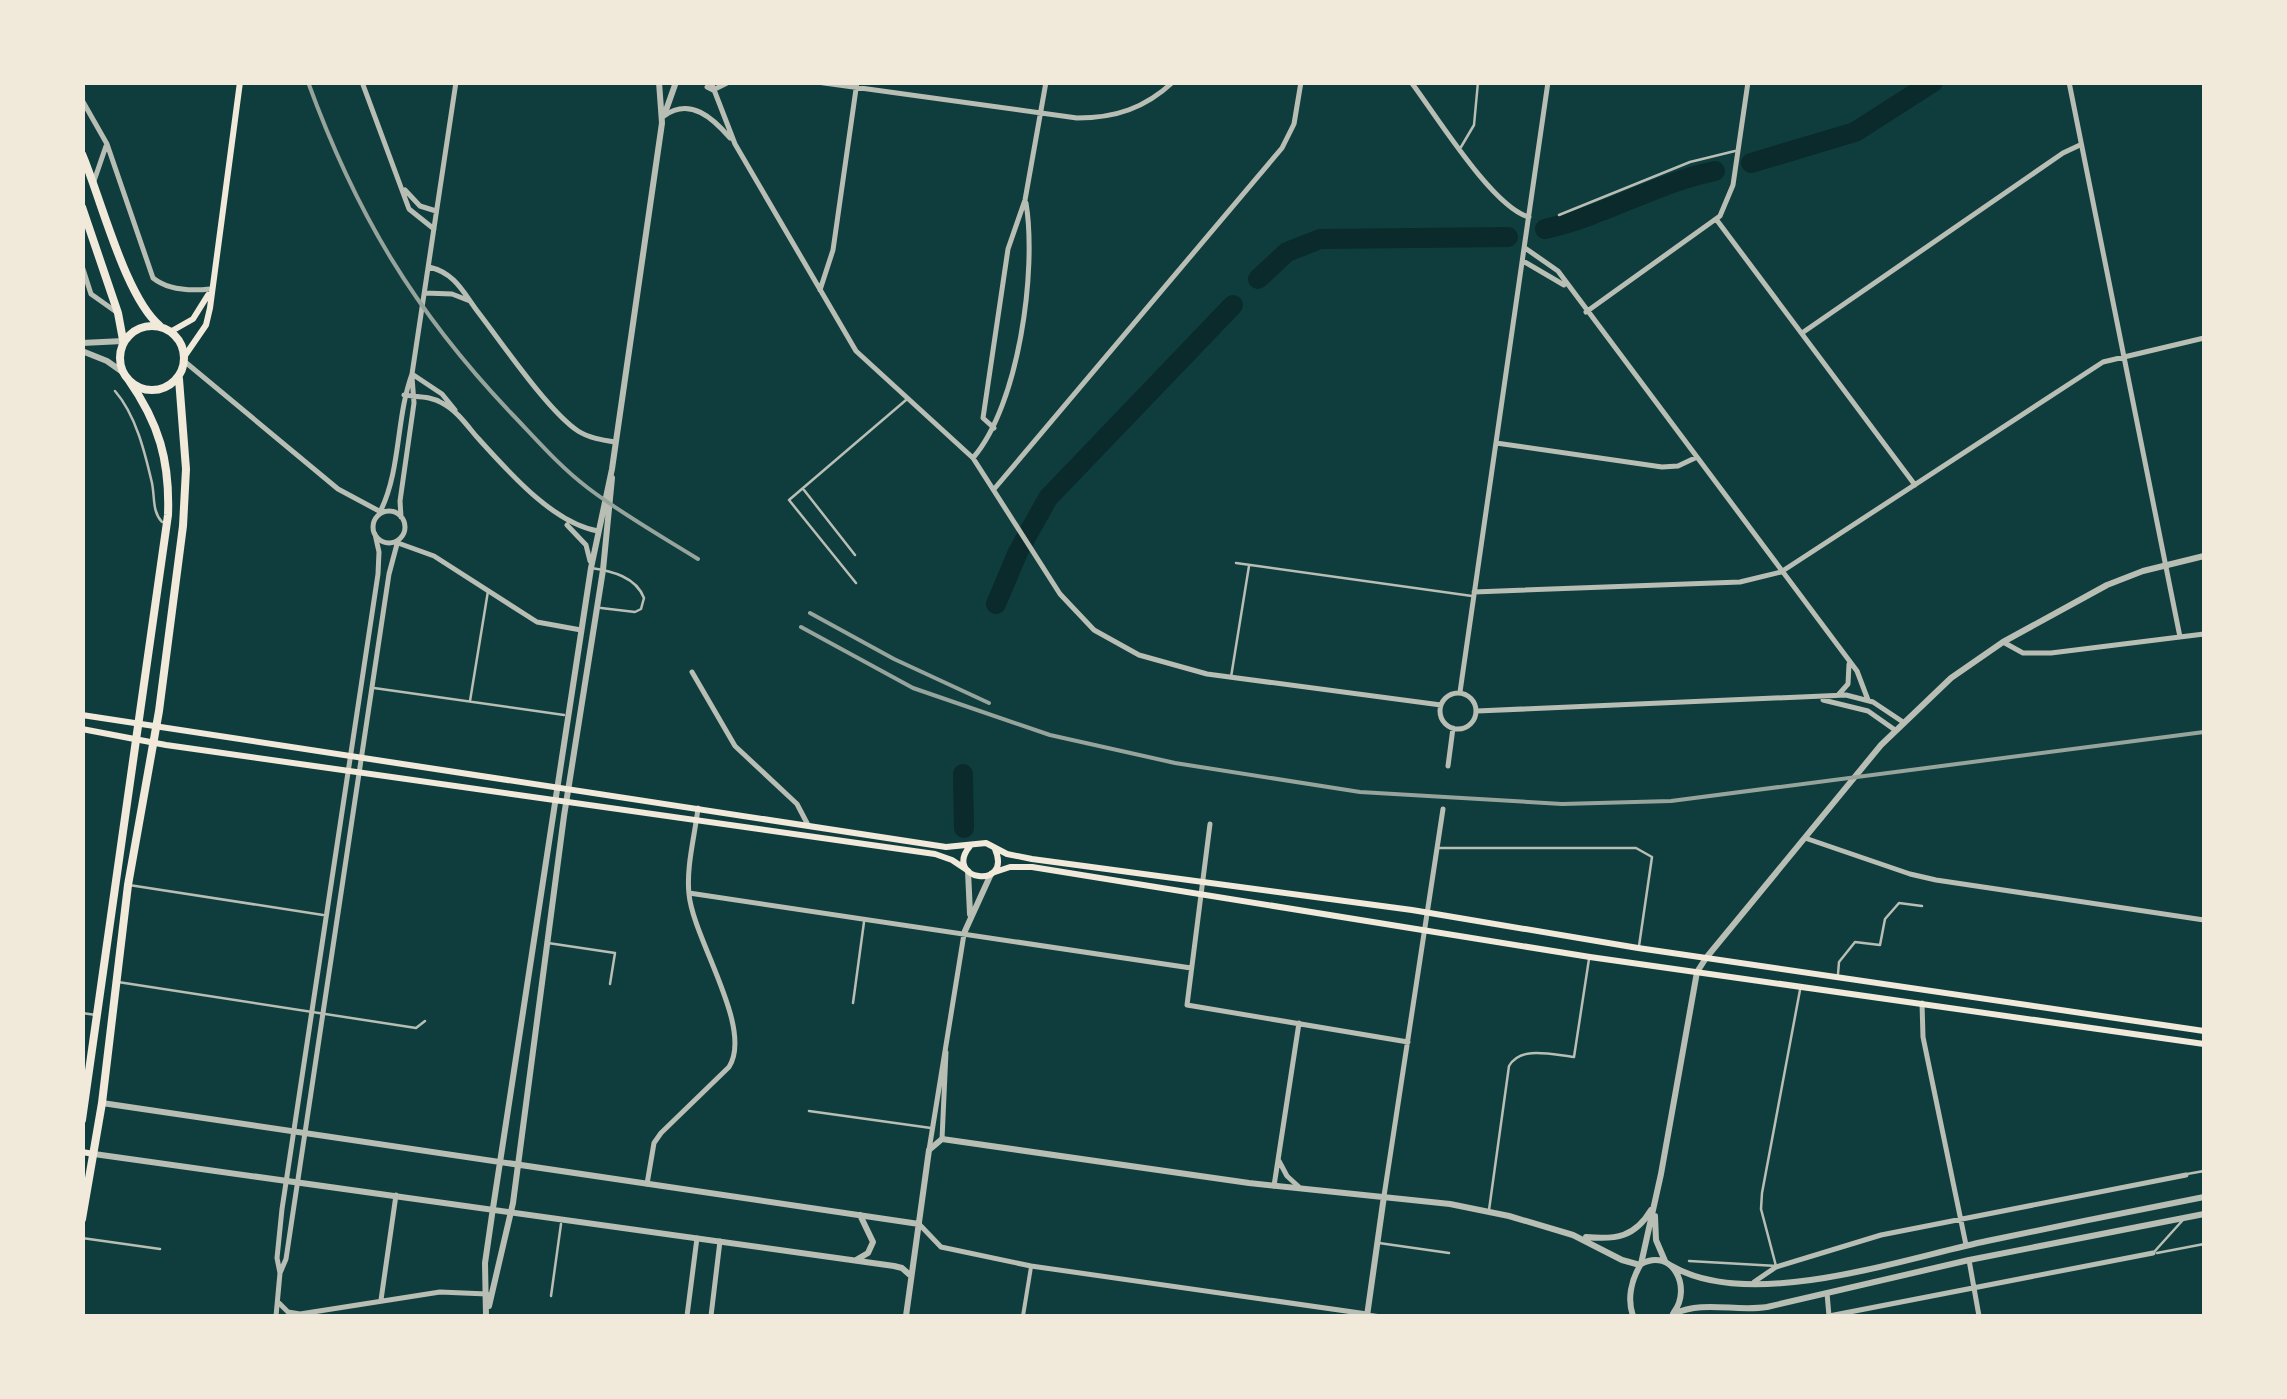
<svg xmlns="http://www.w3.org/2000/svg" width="2287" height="1399" font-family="'Open Sans',sans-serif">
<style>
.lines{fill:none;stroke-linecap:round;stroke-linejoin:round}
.river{stroke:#0a2a2b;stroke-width:20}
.service{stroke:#b8beb3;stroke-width:2.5}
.pedestrian{stroke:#b8beb3;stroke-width:4}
.minor{stroke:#b8beb3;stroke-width:5}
.tertiary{stroke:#b8beb3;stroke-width:6}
.secondary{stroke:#f1e9da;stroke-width:6}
.trunk{stroke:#f1e9da;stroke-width:8}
.rail{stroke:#97a49c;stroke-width:4}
</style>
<rect width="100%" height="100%" fill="#0f3d3e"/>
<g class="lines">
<path class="river" d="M 1751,163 L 1855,132 L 1933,82
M 1545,229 C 1604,216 1656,183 1715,171
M 1258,279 L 1287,252 L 1320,239 L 1508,237
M 996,604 L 1018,552 L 1048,498 L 1233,305
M 963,774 L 964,828"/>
<path class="service" d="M 1461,147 L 1474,125 L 1478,82
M 1559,215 L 1690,162 L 1735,151
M 115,391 C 136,415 145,453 152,483 C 155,498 152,511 162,522
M 804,490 L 855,555
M 1236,563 L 1472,596
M 591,568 C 612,571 636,577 644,598 L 641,609 L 635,612 L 601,608
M 856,583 L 789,500 L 906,400
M 1231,677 L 1249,566
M 374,688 L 564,715
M 470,701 L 488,591
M 1438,848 L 1636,848 L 1652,857 L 1639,946
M 129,885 L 323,915
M 548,943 L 615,953 L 610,984
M 1838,974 L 1839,962 L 1855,942 L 1880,945 L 1885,919 L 1899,903 L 1922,906
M 118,982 L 416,1028 L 425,1021
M 853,1003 L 864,922
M 82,1013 L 96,1015
M 809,1111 L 931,1128
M 2187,1174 L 2204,1171
M 1489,1210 L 1509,1066 C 1521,1045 1553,1055 1574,1057 L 1589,959
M 82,1238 L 160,1249
M 1379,1243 L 1449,1253
M 2154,1252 L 2182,1221
M 2157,1253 L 2204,1244
M 1689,1261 L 1777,1266
M 1776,1266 L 1761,1209 L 1762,1193 L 1800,990
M 551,1296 L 561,1224
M 1369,1314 L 1383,1316
M 2195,1316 L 2204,1315"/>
<path class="pedestrian" d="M 1023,1316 L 1031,1267"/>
<path class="minor" d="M 362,82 L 409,209 L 434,229
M 711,82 L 735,144 L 856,351 L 973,458 L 1060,594 L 1094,630 L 1139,655 L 1207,674 L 1441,705
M 817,82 L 1077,118 C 1116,118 1145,108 1173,82
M 1411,82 C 1436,115 1493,208 1529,217
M 2069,82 L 2180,637
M 707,87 L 713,90 L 729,82
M 82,100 L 107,144 L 153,278 C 168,290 191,291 210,289
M 664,116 C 690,97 713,118 730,138
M 94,181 L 106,146
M 405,190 L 420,206 L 436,211
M 1716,219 L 1915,485
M 1525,248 L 1558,271 L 1857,671 L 1868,700
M 1523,261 L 1564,285
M 82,266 L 91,294 L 115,311
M 429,267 C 455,273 463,292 478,312 C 502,343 548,411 578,431 C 589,438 602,440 615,442
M 820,290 L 833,250 L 857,82
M 425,293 L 452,294 L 470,301
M 1586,312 L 1720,216 L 1733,185 L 1748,82
M 1802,333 L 2063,153 L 2080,145
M 184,361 L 338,489 L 379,511
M 412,374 L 442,394 L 455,410
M 404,395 C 417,397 431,396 442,403 C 456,410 466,424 476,436 C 507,470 552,523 598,531
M 994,428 L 983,418 L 1008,249 L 1025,200 L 1046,82
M 1496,443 L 1662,467 L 1678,466 L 1695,458
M 973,458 C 1019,405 1037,270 1026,203
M 995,488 L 1282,148 L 1294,124 L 1301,82
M 381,510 C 401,468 396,418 412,374 L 456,82
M373 527a16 16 0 1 1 32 0a16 16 0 1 1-32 0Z
M 401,517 L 400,501 L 414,403 L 412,377
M 567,525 L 586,545 L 590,561
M 398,543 L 434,556 L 537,622 L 581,630
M 1474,592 L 1740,582 L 1781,572 L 2103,362 L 2204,338
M 2003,642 L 2023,653 L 2051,653 L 2204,634
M 692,672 L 735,746 L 797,804 L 808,825
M 1460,692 L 1548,82
M1440 711a18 18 0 1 1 36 0a18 18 0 1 1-36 0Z
M 1839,694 L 1848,684 L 1849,664
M 1823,700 L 1868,711 L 1895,730
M 1477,711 L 1846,695 L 1873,702 L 1903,722
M 1448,766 L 1453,728
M 1210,824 L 1187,1005 L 1408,1042
M 1805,838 L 1910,874 L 1936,880 L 2204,920
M 689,893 L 1191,968
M 1922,1003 L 1923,1037 L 1966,1245
M 942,1139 L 946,1052
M 929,1150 L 964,934
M 1279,1161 L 1287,1176 L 1299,1187
M 647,1184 L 654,1143 L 661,1133 L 729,1067 C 754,1028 693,939 689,894 C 686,867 695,835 698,808
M 1274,1186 L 1299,1023
M 1384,1196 L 1443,809
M 919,1224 L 941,1247 L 1031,1266 L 1367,1314
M 1969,1260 L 1979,1316
M 280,1273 L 286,1259 L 389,574 L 397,544
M 1754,1282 L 1776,1267 L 1881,1235 L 2186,1175
M 1827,1293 L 1829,1316
M 381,1300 L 396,1195
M 279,1303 L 288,1312 L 300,1314 L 440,1292 L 487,1294
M 276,1316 L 280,1273 L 277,1258 L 282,1209 L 378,574 L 379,552 L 375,534
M 687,1316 L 697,1238
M 711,1316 L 720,1241
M 1829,1316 L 2153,1253"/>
<path class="tertiary" d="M 665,113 L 676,82
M 82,343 L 123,341
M 82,351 L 107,361 L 124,373
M 968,871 L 970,914
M 965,931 L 991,874
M 102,1103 L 919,1224
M 94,1154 L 894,1266 L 902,1268 L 911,1276
M 1655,1216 L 1656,1240 L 1665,1261
M 1586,1237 C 1616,1240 1635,1237 1651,1210
M 856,1260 L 868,1253 L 873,1242 L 860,1215
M 1641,1264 L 1661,1174 L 1697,972 L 1706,958 L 1881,745 L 1951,678 L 2003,642 L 2107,585 L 2143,571 L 2204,556
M 1672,1266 C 1751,1312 1901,1259 1987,1241 C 2059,1226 2132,1211 2204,1197
M 489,1306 L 513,1203 L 564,816 L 603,570 L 612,478
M 1673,1314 C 1705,1300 1734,1312 1767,1307 L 1969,1260 L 2204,1214
M 486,1316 L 485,1263 L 493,1208 L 591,568 L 612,469 L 662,123 L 659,82
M 906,1316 L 929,1150 L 942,1139 L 1249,1183 L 1450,1204 L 1509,1216 L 1573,1235 L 1622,1260 L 1640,1265
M 1367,1316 L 1384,1196
M 1633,1316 C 1627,1299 1631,1280 1641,1264 C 1673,1247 1692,1288 1674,1312"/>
<path class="secondary" d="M 170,332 L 193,319 L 208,295
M 184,357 L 206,325 L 210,308 L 240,82
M 82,715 L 946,847 L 986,843 L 1007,854 L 1032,859 L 1412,910 L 1638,948 L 2204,1031
M 82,729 L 166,745 L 935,854 L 952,860 L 967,870
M 970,846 C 942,880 1013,891 995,849
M 992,873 L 1010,867 L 1032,867 L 1590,957 L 2204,1044
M 82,1152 L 94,1154"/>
<path class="trunk" d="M 82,154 C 101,198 125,297 160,326
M 82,207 L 118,313 L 123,340
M120 358a32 32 0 1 1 64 0a32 32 0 1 1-64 0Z
M 82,1120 L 168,515 C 170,461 159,423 128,379
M 82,1219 L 102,1103 L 128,885 L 159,711 L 183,526 L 186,469 L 179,379"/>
<path class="rail" d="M 308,82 C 356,214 415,312 511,413 C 536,439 559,466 588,488 C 622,514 661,536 698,559
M 810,613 L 894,659 L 989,703
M 801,627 L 913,688 L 1050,735 L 1175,763 L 1360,792 L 1562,804 L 1671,801 L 2204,732"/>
</g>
<rect width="2287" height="1399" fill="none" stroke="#f1e9da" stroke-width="170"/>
</svg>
